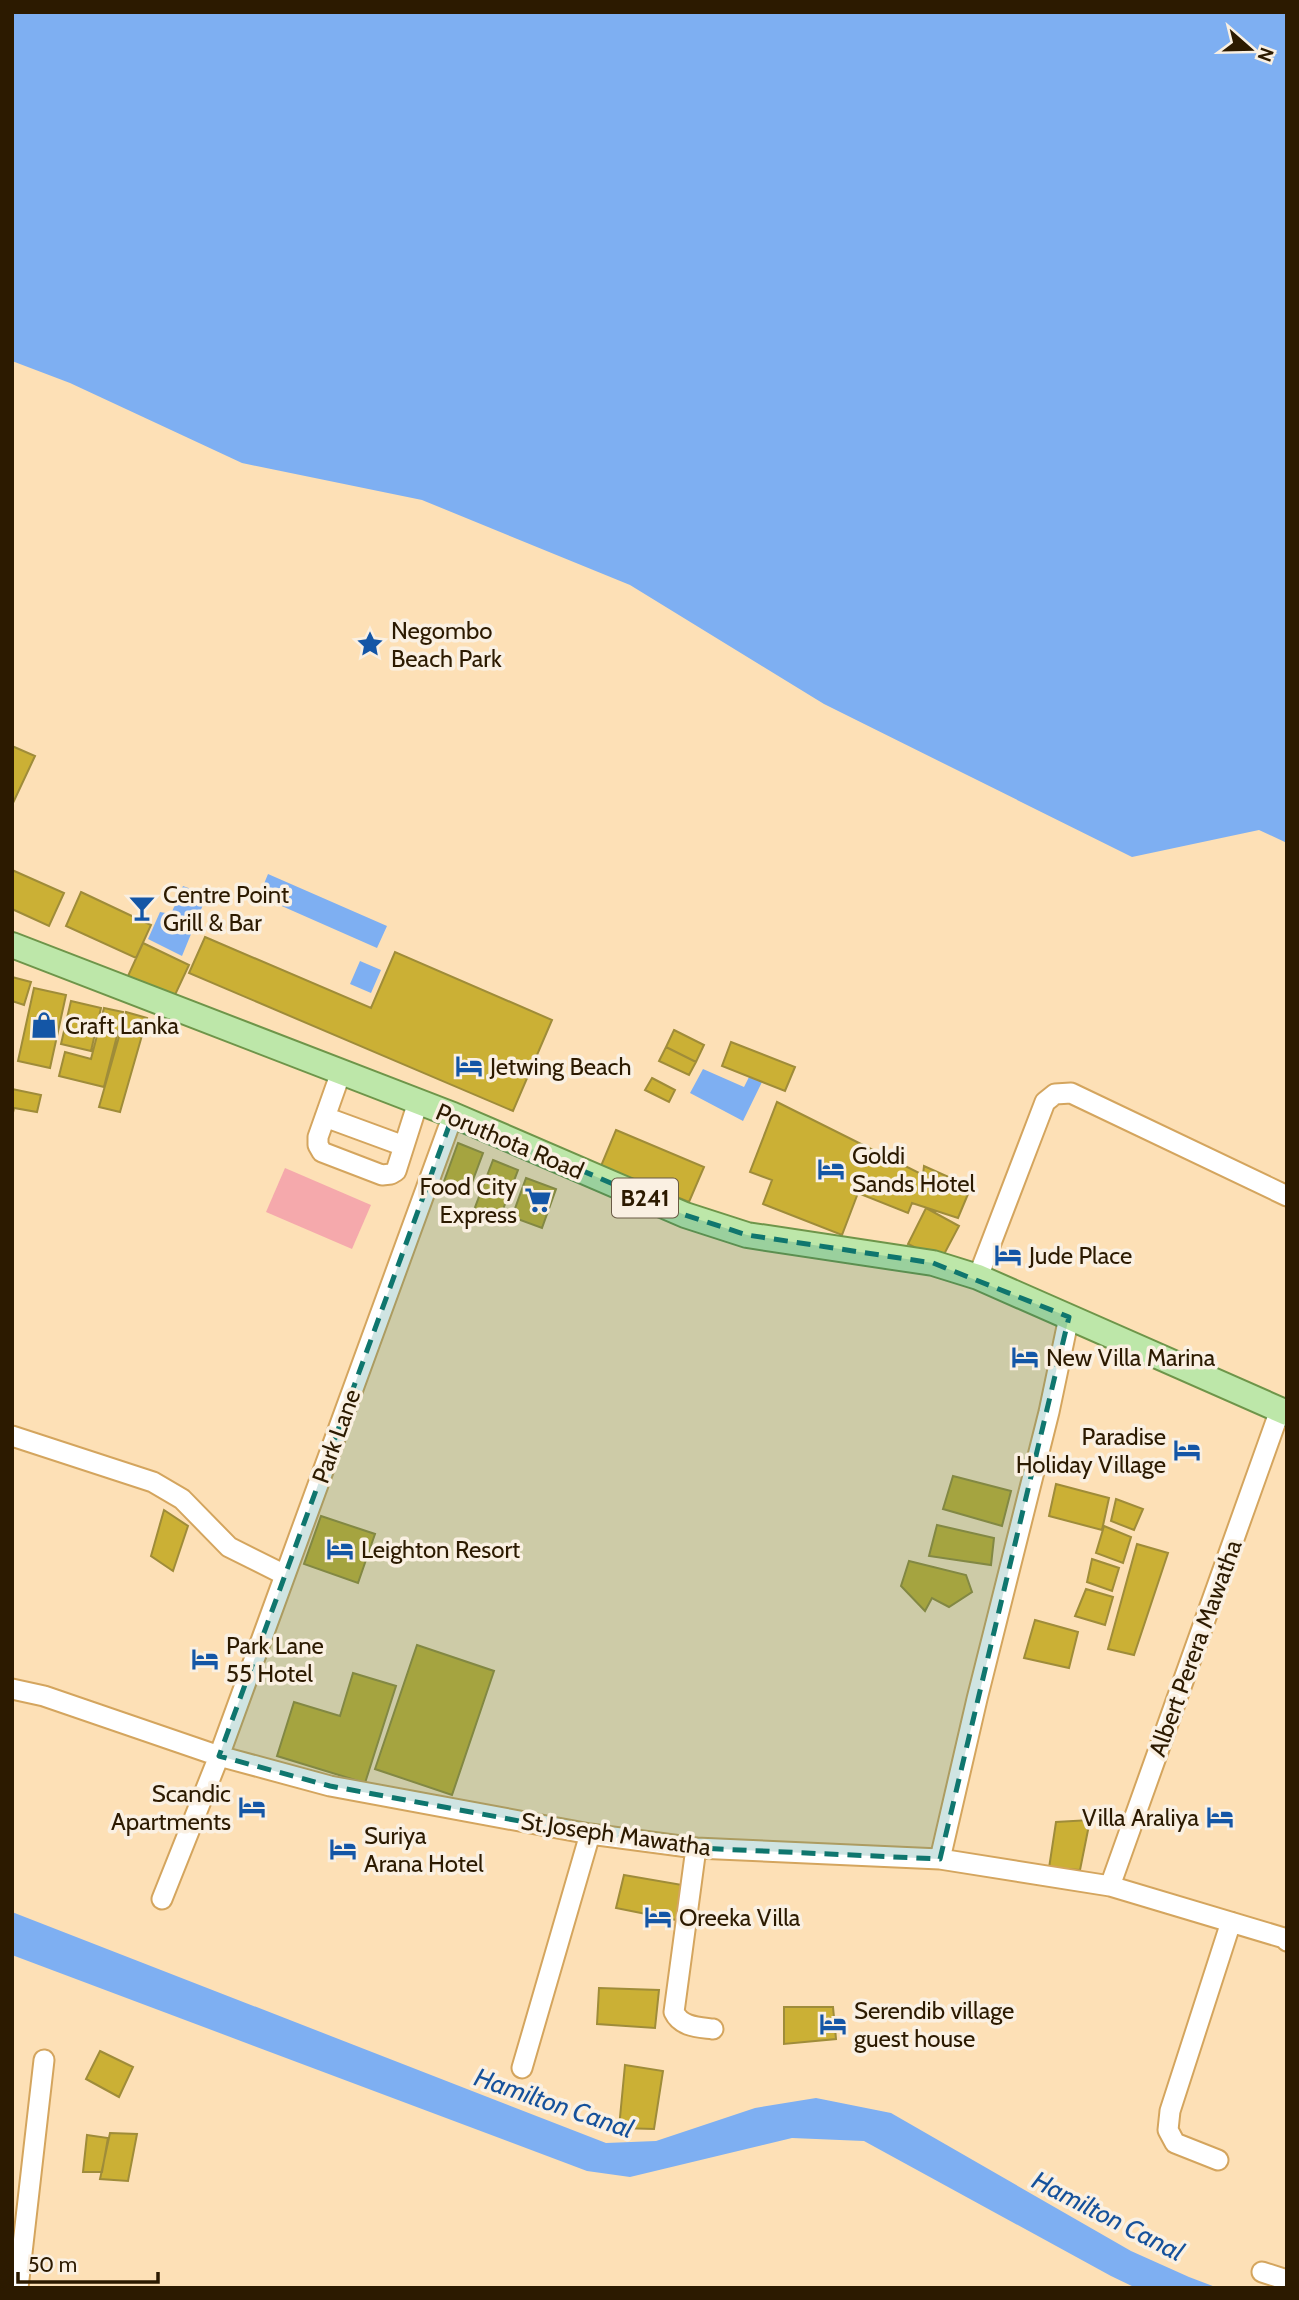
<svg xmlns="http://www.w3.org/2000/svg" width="1299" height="2300" font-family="Cabin,sans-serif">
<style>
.green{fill:#f5a9ac}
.water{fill:#7eaff2}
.building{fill:#cbb035;stroke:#9f8c39;stroke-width:2}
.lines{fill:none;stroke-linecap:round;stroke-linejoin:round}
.minor-casing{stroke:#d4a55e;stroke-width:23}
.major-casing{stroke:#6e9549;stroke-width:28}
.minor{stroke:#fff;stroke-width:19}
.major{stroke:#bde7a9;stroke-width:24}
.marked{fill:#0f766e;fill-opacity:0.2;stroke:#0f766e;stroke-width:5;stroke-dasharray:14 9;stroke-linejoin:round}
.labels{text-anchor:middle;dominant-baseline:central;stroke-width:7;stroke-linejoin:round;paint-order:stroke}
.shield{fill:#faf0e2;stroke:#6a5a44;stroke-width:2}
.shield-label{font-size:23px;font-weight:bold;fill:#2c1a00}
.poi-label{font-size:24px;fill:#2c1a00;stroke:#faf0e2;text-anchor:start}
.street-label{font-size:24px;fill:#2c1a00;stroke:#faf0e2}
.water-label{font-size:26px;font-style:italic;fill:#15519b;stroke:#faf0e2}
</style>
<rect width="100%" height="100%" fill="#fde0b6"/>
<path class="green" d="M 285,1168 L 371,1205 L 352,1249 L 266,1212 Z"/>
<path class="water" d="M 12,12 L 1287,12 L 1287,843 L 1259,830 L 1132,857 L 824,704 L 630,585 L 422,500 L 242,463 L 70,383 L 12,361 Z
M 268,874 L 387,926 L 377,948 L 259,896 Z
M 183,886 L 207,895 L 182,956 L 148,939 L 160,912 L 171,914 Z
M 360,961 L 381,970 L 371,993 L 350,984 Z
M 703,1069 L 744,1087 L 749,1077 L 762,1082 L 743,1121 L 690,1093 Z
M 12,1912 L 606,2143 L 656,2141 L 755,2108 L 816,2098 L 891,2113 L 1131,2251 L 1189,2277 L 1218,2288 L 1136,2288 L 1111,2276 L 864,2141 L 792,2138 L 630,2177 L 587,2171 L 12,1955 Z"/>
<path class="building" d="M 12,746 L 35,756 L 13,803 L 12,803 Z
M 12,870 L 64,893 L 49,926 L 12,909 Z
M 81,892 L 151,925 L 136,958 L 66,926 Z
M 205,937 L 371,1008 L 395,952 L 552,1020 L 513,1111 L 189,973 Z
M 143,943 L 189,965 L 174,997 L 128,976 Z
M 12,977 L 31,982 L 24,1005 L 12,1001 Z
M 34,988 L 66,995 L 50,1068 L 18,1061 Z
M 71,1001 L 101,1008 L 91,1051 L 61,1044 Z
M 104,1008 L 123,1012 L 104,1087 L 59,1076 L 65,1052 L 91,1059 Z
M 126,1012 L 147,1018 L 120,1112 L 99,1107 Z
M 674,1030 L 704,1045 L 696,1062 L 666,1047 Z
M 731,1042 L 795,1067 L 785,1091 L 722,1066 Z
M 666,1047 L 696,1062 L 689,1075 L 659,1061 Z
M 652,1078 L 675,1090 L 669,1102 L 645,1090 Z
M 12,1089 L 41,1095 L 37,1112 L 14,1108 L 12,1117 Z
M 777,1102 L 923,1175 L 924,1166 L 971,1187 L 958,1218 L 912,1203 L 908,1213 L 858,1193 L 842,1235 L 763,1204 L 772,1180 L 750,1172 Z
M 616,1130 L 704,1167 L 689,1202 L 601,1166 Z
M 458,1143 L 483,1153 L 467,1196 L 442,1187 Z
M 493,1160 L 518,1170 L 499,1220 L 474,1210 Z
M 526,1178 L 556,1189 L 542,1228 L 512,1217 Z
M 926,1208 L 959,1226 L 941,1260 L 908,1244 Z
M 953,1476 L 1011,1491 L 1002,1526 L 943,1509 Z
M 1056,1484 L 1109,1498 L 1102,1530 L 1049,1516 Z
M 1116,1499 L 1143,1509 L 1134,1530 L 1111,1521 Z
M 164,1510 L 188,1526 L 173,1571 L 151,1556 Z
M 321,1516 L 375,1534 L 358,1583 L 304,1564 Z
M 937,1525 L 994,1538 L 991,1565 L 929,1556 Z
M 1104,1526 L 1131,1537 L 1123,1563 L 1096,1553 Z
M 1137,1544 L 1168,1553 L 1134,1655 L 1108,1649 Z
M 1092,1559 L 1119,1568 L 1112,1591 L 1087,1582 Z
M 909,1561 L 966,1575 L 972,1592 L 949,1607 L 932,1598 L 925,1611 L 901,1586 Z
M 1086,1589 L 1113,1597 L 1105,1625 L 1075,1616 Z
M 1035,1620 L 1078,1632 L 1069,1668 L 1024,1658 Z
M 417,1645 L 494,1671 L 452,1795 L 375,1769 Z
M 353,1673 L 396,1686 L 365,1783 L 277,1756 L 294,1702 L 340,1716 Z
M 1090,1820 L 1080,1870 L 1049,1868 L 1056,1822 Z
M 624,1875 L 688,1886 L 681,1921 L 616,1908 Z
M 599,1988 L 659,1990 L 655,2028 L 597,2024 Z
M 784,2007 L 833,2007 L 836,2039 L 784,2044 Z
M 100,2051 L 133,2067 L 119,2097 L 86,2079 Z
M 625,2065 L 663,2071 L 654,2129 L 619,2128 Z
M 110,2133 L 137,2134 L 128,2181 L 100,2179 Z
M 87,2135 L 108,2138 L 102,2172 L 83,2172 Z"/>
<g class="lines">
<defs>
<path id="minor" d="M 341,1072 L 318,1137 L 318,1145 L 322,1152 L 382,1175 L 391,1174 L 396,1171 L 418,1102
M 325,1117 L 404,1146
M 978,1277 L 1045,1102 L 1055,1094 L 1071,1093 L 1287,1196
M 12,1436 L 153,1482 L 182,1499 L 229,1547 L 285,1575
M 12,1689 L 44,1696 L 219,1756 L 330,1786 L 590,1834 L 696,1848 L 940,1859 L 1110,1886 L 1284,1938 L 1287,1941
M 696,1848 L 674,2012 C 681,2027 698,2027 713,2029
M 940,1859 L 977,1699 L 1049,1412 L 1069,1317
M 1110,1886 L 1280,1410
M 162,1899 L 219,1756 L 453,1115
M 522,2068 L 590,1834
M 1218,2160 L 1175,2143 L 1168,2130 L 1170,2111 L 1231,1922
M 1262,2272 L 1287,2280
M 18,2288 L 44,2060"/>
<path id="major" d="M 12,945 L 453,1115 L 685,1215 L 747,1235 L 933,1263 L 978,1277 L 1287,1413"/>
</defs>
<use href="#minor" class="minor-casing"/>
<use href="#major" class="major-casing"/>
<use href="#minor" class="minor"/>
<use href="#major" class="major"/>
</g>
<path class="marked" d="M 453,1115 L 685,1215 L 747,1235 L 933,1263 L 1069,1317 L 940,1859 L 696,1848 L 590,1834 L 330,1786 L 219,1756 Z"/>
<defs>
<symbol id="sight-bare" viewBox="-9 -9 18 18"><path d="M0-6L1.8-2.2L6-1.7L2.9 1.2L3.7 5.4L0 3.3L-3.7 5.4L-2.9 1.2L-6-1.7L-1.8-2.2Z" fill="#1456a6" stroke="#faf0e2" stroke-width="2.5" paint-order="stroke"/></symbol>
<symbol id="bar-bare" viewBox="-9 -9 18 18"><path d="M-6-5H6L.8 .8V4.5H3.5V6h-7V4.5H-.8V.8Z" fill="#1456a6" stroke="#faf0e2" stroke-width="2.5" paint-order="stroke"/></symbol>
<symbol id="shop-bare" viewBox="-9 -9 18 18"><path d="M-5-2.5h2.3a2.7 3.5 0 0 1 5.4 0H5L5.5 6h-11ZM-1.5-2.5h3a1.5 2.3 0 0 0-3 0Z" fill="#1456a6" stroke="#faf0e2" stroke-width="2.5" paint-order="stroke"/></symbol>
<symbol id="hotel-bare" viewBox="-9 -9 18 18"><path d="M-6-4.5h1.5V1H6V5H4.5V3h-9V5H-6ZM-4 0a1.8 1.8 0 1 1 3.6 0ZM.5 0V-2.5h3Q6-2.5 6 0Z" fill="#1456a6" stroke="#faf0e2" stroke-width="2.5" paint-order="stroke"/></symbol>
<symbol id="supermarket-bare" viewBox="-9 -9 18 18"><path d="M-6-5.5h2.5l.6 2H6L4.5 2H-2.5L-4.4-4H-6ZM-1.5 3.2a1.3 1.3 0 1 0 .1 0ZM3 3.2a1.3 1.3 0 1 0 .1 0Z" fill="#1456a6" stroke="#faf0e2" stroke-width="2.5" paint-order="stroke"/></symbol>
</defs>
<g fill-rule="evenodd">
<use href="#sight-bare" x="351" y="625" width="38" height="38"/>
<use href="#bar-bare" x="123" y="889" width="38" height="38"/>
<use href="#shop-bare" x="25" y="1006" width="38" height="38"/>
<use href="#hotel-bare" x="450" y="1047" width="38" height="38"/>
<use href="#hotel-bare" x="812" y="1150" width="38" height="38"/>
<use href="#supermarket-bare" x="519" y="1181" width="38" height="38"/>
<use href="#hotel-bare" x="989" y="1236" width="38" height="38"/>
<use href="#hotel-bare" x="1006" y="1338" width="38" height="38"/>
<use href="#hotel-bare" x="1168" y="1431" width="38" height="38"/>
<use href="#hotel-bare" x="321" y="1530" width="38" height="38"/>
<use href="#hotel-bare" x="186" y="1640" width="38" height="38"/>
<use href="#hotel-bare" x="233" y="1788" width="38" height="38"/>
<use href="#hotel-bare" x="1201" y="1798" width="38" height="38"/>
<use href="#hotel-bare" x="324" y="1830" width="38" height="38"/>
<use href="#hotel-bare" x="639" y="1898" width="38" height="38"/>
<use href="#hotel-bare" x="814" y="2005" width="38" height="38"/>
</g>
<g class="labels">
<rect class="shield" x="612" y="1178.5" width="66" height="39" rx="5"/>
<g class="shield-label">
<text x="645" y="1198">B241</text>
</g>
<g class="poi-label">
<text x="391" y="630">Negombo<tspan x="391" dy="28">Beach Park</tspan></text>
<text x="163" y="894">Centre Point<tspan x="163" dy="28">Grill &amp; Bar</tspan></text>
<text x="65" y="1025">Craft Lanka</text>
<text x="490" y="1066">Jetwing Beach</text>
<text x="852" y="1155">Goldi<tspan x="852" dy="28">Sands Hotel</tspan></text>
<text x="517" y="1186" text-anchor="end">Food City<tspan x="517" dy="28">Express</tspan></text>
<text x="1029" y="1255">Jude Place</text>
<text x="1046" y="1357">New Villa Marina</text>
<text x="1166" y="1436" text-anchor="end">Paradise<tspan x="1166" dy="28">Holiday Village</tspan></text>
<text x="361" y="1549">Leighton Resort</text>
<text x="226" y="1645">Park Lane<tspan x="226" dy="28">55 Hotel</tspan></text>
<text x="231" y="1793" text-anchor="end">Scandic<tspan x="231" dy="28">Apartments</tspan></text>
<text x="1199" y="1817" text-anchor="end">Villa Araliya</text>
<text x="364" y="1835">Suriya<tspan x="364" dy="28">Arana Hotel</tspan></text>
<text x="679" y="1917">Oreeka Villa</text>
<text x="854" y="2010">Serendib village<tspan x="854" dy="28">guest house</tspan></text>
</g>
<g class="street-label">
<text transform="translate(510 1141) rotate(23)">Poruthota Road</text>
<text transform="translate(336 1436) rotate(-70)">Park Lane</text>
<text transform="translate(1195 1648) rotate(-70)">Albert Perera Mawatha</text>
<text transform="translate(616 1834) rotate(8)">St.Joseph Mawatha</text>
</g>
<g class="water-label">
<text transform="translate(554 2103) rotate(19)">Hamilton Canal</text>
<text transform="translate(1108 2216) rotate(27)">Hamilton Canal</text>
</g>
</g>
<rect width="1299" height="2300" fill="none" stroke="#2c1a00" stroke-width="28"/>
<g transform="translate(1250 49) rotate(110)" stroke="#faf0e2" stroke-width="5" paint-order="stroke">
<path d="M0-5L12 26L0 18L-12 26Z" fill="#2c1a00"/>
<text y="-10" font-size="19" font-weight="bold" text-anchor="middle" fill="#2c1a00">N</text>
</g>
<path d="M18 2272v10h140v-10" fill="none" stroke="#2c1a00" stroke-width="3.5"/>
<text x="28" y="2272" font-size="21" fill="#2c1a00" stroke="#faf0e2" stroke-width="5" paint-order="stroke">50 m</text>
</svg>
